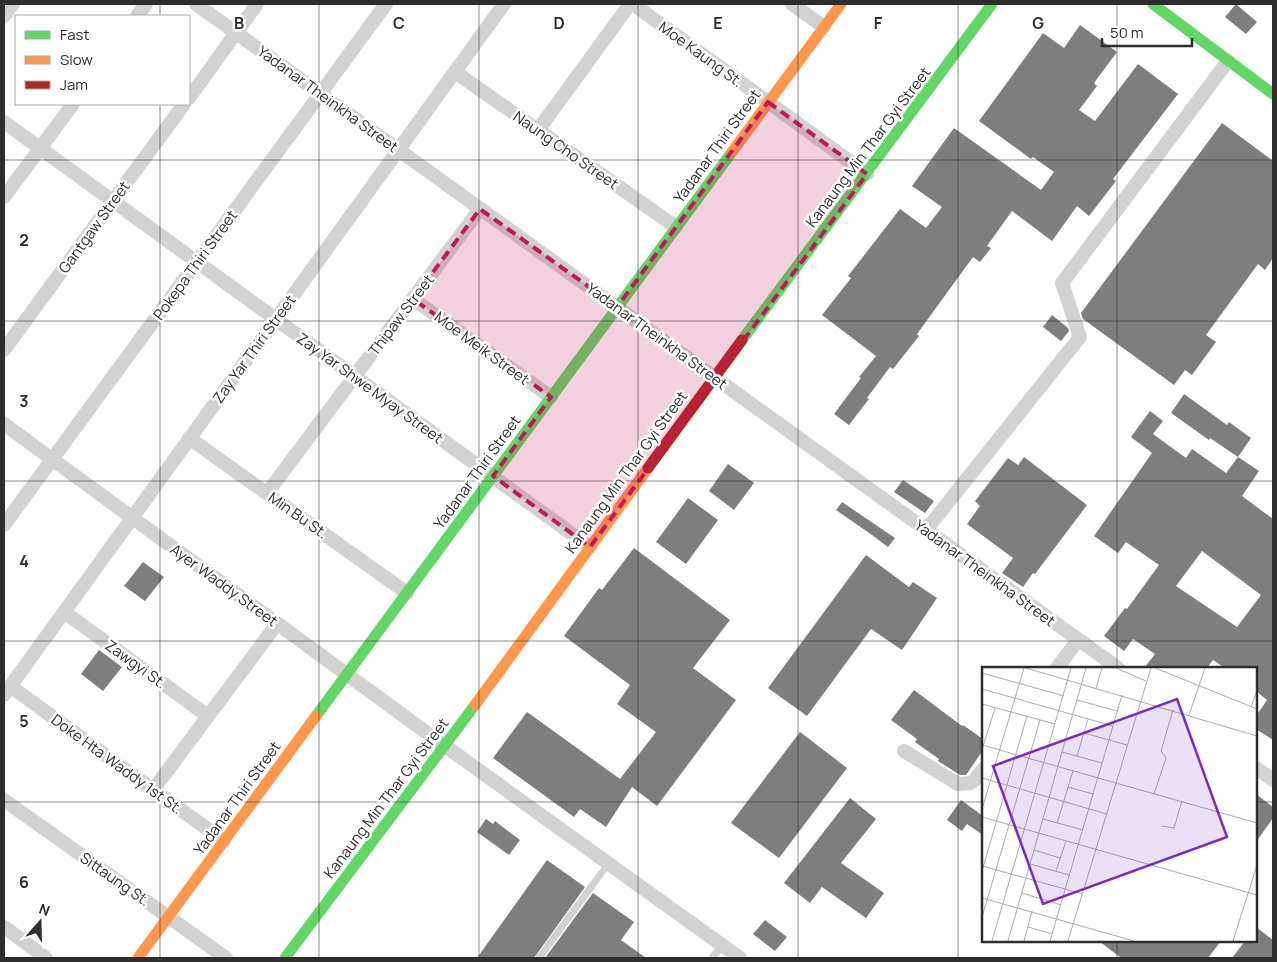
<svg xmlns="http://www.w3.org/2000/svg" width="1277" height="962" font-family="Manrope,sans-serif">
<style>
.building{fill:#7e7e7e;fill-rule:evenodd}
.lines{fill:none;stroke-linecap:round;stroke-linejoin:round}
.lane{stroke:#d2d2d2;stroke-width:7}
.street{stroke:#d2d2d2;stroke-width:14}
.fast{stroke:#63d668;stroke-width:11}
.slow{stroke:#ff974d;stroke-width:11}
.jam{stroke:#b3261e;stroke-width:11}
.marked{fill:#c2185b;fill-opacity:0.2;stroke:#c2185b;stroke-width:4;stroke-dasharray:10 6;stroke-linejoin:round}
.grid{fill:none;stroke:#2d2d2d;stroke-width:1;stroke-opacity:0.55}
.labels{text-anchor:middle;dominant-baseline:central;stroke-width:5;stroke-linejoin:round;paint-order:stroke}
.street-label{font-size:15px;fill:#2d2d2d;stroke:#fff}
.inset-road{fill:none;stroke:#ababab;stroke-width:1}
.view{fill:#7b2cbf;fill-opacity:0.15;stroke:#7b2cbf;stroke-width:2.5}
.inset-edge{fill:none;stroke:#2d2d2d;stroke-width:2.5}
.grid-label{font-size:16px;text-anchor:middle;font-weight:bold;fill:#2d2d2d;stroke:#fff;stroke-width:5;stroke-linejoin:round;paint-order:stroke}
</style>
<rect width="100%" height="100%" fill="#fff"/>
<path class="building" d="M 1236,4 L 1257,22 L 1246,34 L 1225,17 Z
M 1080,25 L 1117,52 L 1094,83 L 1097,86 L 1079,110 L 1095,121 L 1138,64 L 1178,94 L 1113,179 L 1116,181 L 1089,216 L 1077,206 L 1052,241 L 1012,211 L 987,246 L 991,248 L 980,262 L 973,257 L 917,334 L 919,336 L 893,369 L 890,367 L 867,398 L 869,399 L 849,425 L 834,414 L 861,378 L 859,377 L 876,356 L 822,315 L 851,278 L 848,276 L 900,209 L 926,228 L 942,207 L 912,186 L 954,128 L 1041,190 L 1054,172 L 1033,157 L 1031,159 L 979,121 L 1043,33 L 1064,48 Z
M 1222,123 L 1273,161 L 1273,258 L 1265,270 L 1258,264 L 1206,335 L 1216,342 L 1192,375 L 1185,370 L 1174,385 L 1083,319 L 1081,313 Z
M 1052,315 L 1068,328 L 1069,331 L 1061,341 L 1043,327 Z
M 1184,394 L 1227,425 L 1229,422 L 1251,438 L 1238,457 L 1210,438 L 1209,440 L 1171,413 Z
M 1150,411 L 1163,421 L 1153,434 L 1186,458 L 1192,449 L 1226,473 L 1238,457 L 1259,471 L 1242,496 L 1273,519 L 1273,740 L 1256,729 L 1256,716 L 1267,700 L 1256,691 L 1256,668 L 1225,668 L 1213,660 L 1207,668 L 1144,668 L 1155,654 L 1133,639 L 1124,651 L 1104,636 L 1125,608 L 1127,609 L 1159,565 L 1126,542 L 1118,553 L 1094,536 L 1152,453 L 1131,437 ZM 1202,551 L 1261,595 L 1237,627 L 1176,586 Z
M 1024,457 L 1087,505 L 1035,574 L 1033,573 L 1023,587 L 1002,573 L 1013,558 L 967,524 L 980,506 L 975,501 L 1008,458 L 1018,465 Z
M 728,464 L 754,483 L 734,510 L 709,491 Z
M 903,480 L 934,501 L 925,513 L 894,492 Z
M 688,498 L 718,520 L 686,564 L 656,542 Z
M 842,502 L 895,538 L 888,547 L 872,535 L 836,510 Z
M 634,548 L 730,620 L 693,668 L 736,700 L 657,806 L 632,787 L 606,827 L 580,809 L 574,817 L 493,758 L 527,712 L 620,779 L 656,732 L 617,704 L 630,685 L 564,636 L 599,588 L 602,590 Z
M 866,555 L 909,587 L 913,582 L 937,598 L 902,650 L 871,629 L 807,716 L 768,688 Z
M 143,562 L 164,577 L 145,601 L 124,586 Z
M 99,650 L 122,667 L 103,691 L 81,674 Z
M 914,690 L 962,726 L 963,725 L 983,739 L 983,750 L 966,775 L 960,775 L 938,761 L 939,759 L 915,742 L 917,739 L 891,720 Z
M 800,732 L 847,768 L 779,858 L 731,823 Z
M 1256,794 L 1273,807 L 1273,818 L 1256,842 Z
M 850,798 L 876,819 L 841,863 L 884,893 L 866,918 L 822,887 L 810,903 L 784,883 Z
M 961,800 L 983,816 L 983,835 L 967,824 L 962,831 L 947,820 Z
M 486,819 L 493,824 L 495,821 L 520,840 L 509,855 L 477,832 Z
M 547,860 L 585,887 L 534,958 L 477,958 Z
M 593,893 L 634,922 L 621,940 L 646,958 L 545,958 Z
M 765,920 L 787,937 L 775,951 L 753,934 Z
M 1256,927 L 1273,940 L 1273,958 L 1232,958 L 1245,941 L 1256,941 Z
M 1099,941 L 1221,941 L 1208,958 L 1121,958 Z"/>
<g class="lines">
<path class="lane" d="M 539,958 L 608,864
M 712,958 L 722,945"/>
<path class="street" d="M 196,4 L 1118,668
M 633,4 L 867,174
M 792,4 L 824,27
M 4,16 L 13,4
M 137,16 L 146,4
M 455,72 L 676,227
M 189,98 L 257,4
M 4,122 L 590,547
M 538,130 L 630,4
M 4,197 L 73,104
M 413,299 L 551,397
M 4,350 L 184,104
M 4,424 L 445,746 L 740,958
M 189,438 L 407,593
M 267,493 L 480,209
M 4,525 L 386,4
M 926,530 L 1080,337 L 1062,283 L 1228,61
M 64,612 L 208,716
M 1057,668 L 1078,640
M 10,686 L 224,841
M 4,695 L 504,4
M 904,751 L 958,784 L 970,783 L 975,780 L 983,769
M 1256,768 L 1273,780
M 153,790 L 277,624
M 4,800 L 226,958
M 4,927 L 46,958"/>
<path class="fast" d="M 1153,4 L 1273,94
M 742,340 L 992,4
M 316,716 L 732,152
M 285,958 L 475,705"/>
<path class="slow" d="M 732,152 L 841,4
M 475,705 L 648,468
M 138,958 L 316,716"/>
<path class="jam" d="M 648,468 L 742,340"/>
</g>
<path class="marked" d="M 768,102 L 867,174 L 590,547 L 493,476 L 551,397 L 413,299 L 480,209 L 617,307 Z"/>
<path class="grid" d="M 160,4 L 160,16M 319,4 L 319,958M 479,4 L 479,958M 638,4 L 638,958M 798,4 L 798,958M 958,4 L 958,958M 1117,4 L 1117,668M 160,104 L 160,958M 4,160 L 1273,160M 4,321 L 1273,321M 4,481 L 1273,481M 4,641 L 1273,641M 4,802 L 983,802M 1256,802 L 1273,802M 1117,941 L 1117,958"/>
<g class="labels">
<g class="street-label">
<text transform="translate(701 54) rotate(36)">Moe Kaung St.</text>
<text transform="translate(328 99) rotate(36)">Yadanar Theinkha Street</text>
<text transform="translate(717 146) rotate(-54)">Yadanar Thiri Street</text>
<text transform="translate(868 147) rotate(-53)">Kanaung Min Thar Gyi Street</text>
<text transform="translate(566 150) rotate(35)">Naung Cho Street</text>
<text transform="translate(94 227) rotate(-54)">Gantgaw Street</text>
<text transform="translate(195 265) rotate(-54)">Pokepa Thiri Street</text>
<text transform="translate(401 315) rotate(-53)">Thipaw Street</text>
<text transform="translate(657 336) rotate(36)">Yadanar Theinkha Street</text>
<text transform="translate(482 348) rotate(36)">Moe Meik Street</text>
<text transform="translate(254 349) rotate(-54)">Zay Yar Thiri Street</text>
<text transform="translate(370 388) rotate(36)">Zay Yar Shwe Myay Street</text>
<text transform="translate(477 472) rotate(-54)">Yadanar Thiri Street</text>
<text transform="translate(626 472) rotate(-54)">Kanaung Min Thar Gyi Street</text>
<text transform="translate(298 515) rotate(35)">Min Bu St.</text>
<text transform="translate(985 573) rotate(36)">Yadanar Theinkha Street</text>
<text transform="translate(224 585) rotate(36)">Ayer Waddy Street</text>
<text transform="translate(136 664) rotate(36)">Zawgyi St.</text>
<text transform="translate(117 764) rotate(36)">Doke Hta Waddy 1st St.</text>
<text transform="translate(237 798) rotate(-54)">Yadanar Thiri Street</text>
<text transform="translate(386 798) rotate(-53)">Kanaung Min Thar Gyi Street</text>
<text transform="translate(115 879) rotate(35)">Sittaung St.</text>
</g>
</g>
<g transform="translate(982 667)">
<rect width="275" height="275" fill="#fff"/>
<path class="inset-road" d="M 44,1 L 275,69M 134,1 L 164,14M 173,1 L 275,42M 0,6 L 82,29M 114,21 L 120,1M 0,22 L 131,59M 95,33 L 135,44M 0,37 L 73,57M 269,40 L 275,24M 207,48 L 223,1M 102,66 L 145,78M 0,78 L 275,156M 0,83 L 13,41M 80,85 L 120,96M 95,89 L 106,52M 0,111 L 125,147M 86,120 L 111,127M 172,127 L 184,91 L 179,84 L 191,43M 0,142 L 42,1M 0,150 L 275,228M 61,152 L 101,163M 75,156 L 91,104M 180,159 L 192,161 L 200,134M 52,183 L 78,191M 48,197 L 87,208M 0,199 L 101,227M 0,204 L 45,49M 74,204 L 84,174M 40,226 L 79,238M 0,231 L 152,274M 0,250 L 58,53M 46,260 L 70,267M 10,274 L 89,1M 26,274 L 104,1M 42,274 L 50,244M 68,274 L 140,28M 86,274 L 169,1M 251,274 L 275,198"/>
<path class="view" d="M 195,32 L 245,170 L 61,237 L 11,99 Z"/>
<rect width="275" height="275" class="inset-edge"/>
</g>
<g class="grid-label">
<text x="239" y="29">B</text>
<text x="399" y="29">C</text>
<text x="559" y="29">D</text>
<text x="718" y="29">E</text>
<text x="878" y="29">F</text>
<text x="1038" y="29">G</text>
<text x="24" y="246">2</text>
<text x="24" y="407">3</text>
<text x="24" y="567">4</text>
<text x="24" y="727">5</text>
<text x="24" y="888">6</text>
</g>
<rect width="1277" height="962" fill="none" stroke="#2d2d2d" stroke-width="10"/>
<rect x="15" y="15" width="175" height="90" fill="#ffffff" stroke="#ababab"/>
<rect x="25" y="31" width="25" height="8" fill="#63d668" stroke="#ababab"/>
<text x="60" y="40" font-size="15" fill="#2d2d2d">Fast</text>
<rect x="25" y="56" width="25" height="8" fill="#ff974d" stroke="#ababab"/>
<text x="60" y="65" font-size="15" fill="#2d2d2d">Slow</text>
<rect x="25" y="81" width="25" height="8" fill="#b3261e" stroke="#ababab"/>
<text x="60" y="90" font-size="15" fill="#2d2d2d">Jam</text>
<g transform="translate(40 922) rotate(20)" stroke="#ffffff" stroke-width="4" paint-order="stroke">
<path d="M0-4L9 19L0 12L-9 19Z" fill="#2d2d2d"/>
<text y="-8" font-size="14" font-weight="bold" text-anchor="middle" fill="#2d2d2d">N</text>
</g>
<path d="M1102 38v8h90v-8" fill="none" stroke="#2d2d2d" stroke-width="2.5"/>
<text x="1110" y="38" font-size="15" fill="#2d2d2d" stroke="#ffffff" stroke-width="4" paint-order="stroke">50 m</text>
</svg>
